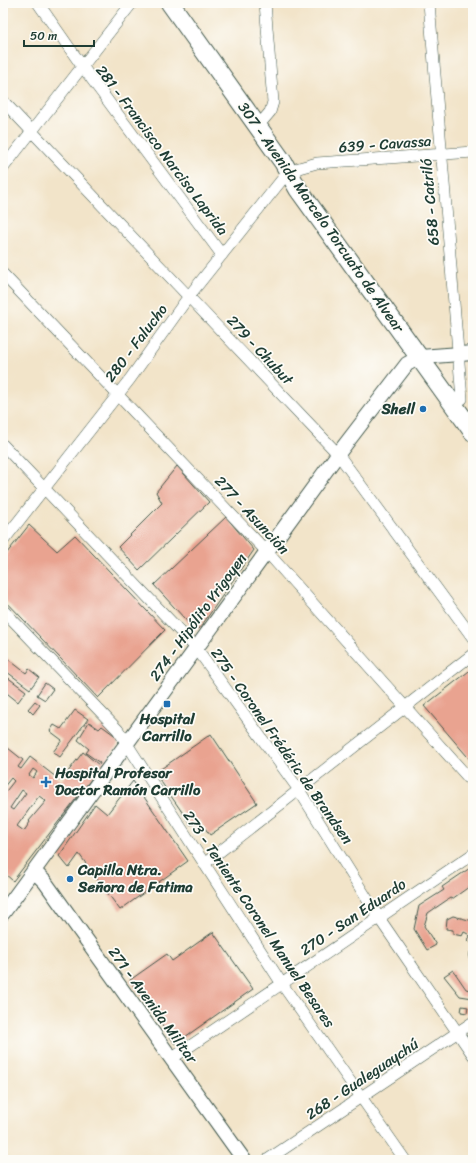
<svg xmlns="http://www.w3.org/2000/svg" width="476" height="1163" font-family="Sriracha,sans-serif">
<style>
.building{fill:#e9a390;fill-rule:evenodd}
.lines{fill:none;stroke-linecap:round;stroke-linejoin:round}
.minor-casing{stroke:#3f564a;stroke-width:12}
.tertiary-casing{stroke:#3f564a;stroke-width:16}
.primary-casing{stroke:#3f564a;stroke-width:20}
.minor{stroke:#fff;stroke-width:11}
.tertiary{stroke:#fff;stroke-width:14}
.primary{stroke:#fff;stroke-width:18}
.poi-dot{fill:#1f6fb2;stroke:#fdfcf7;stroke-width:1.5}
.labels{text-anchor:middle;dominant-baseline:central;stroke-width:3.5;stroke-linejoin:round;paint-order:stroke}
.street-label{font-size:15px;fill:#1f3d34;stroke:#fdfcf7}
.poi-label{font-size:15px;font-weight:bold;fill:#1f3d34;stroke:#fdfcf7;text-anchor:start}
</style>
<rect width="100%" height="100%" fill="#fdfcf7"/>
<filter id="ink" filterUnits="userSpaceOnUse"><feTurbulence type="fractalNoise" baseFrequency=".025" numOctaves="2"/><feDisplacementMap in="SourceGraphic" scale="8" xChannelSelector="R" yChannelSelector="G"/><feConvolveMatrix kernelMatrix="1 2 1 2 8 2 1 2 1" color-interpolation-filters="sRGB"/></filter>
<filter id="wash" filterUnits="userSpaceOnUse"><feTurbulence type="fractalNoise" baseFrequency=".012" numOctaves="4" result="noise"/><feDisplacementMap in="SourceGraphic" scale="16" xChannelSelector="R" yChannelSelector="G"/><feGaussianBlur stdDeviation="0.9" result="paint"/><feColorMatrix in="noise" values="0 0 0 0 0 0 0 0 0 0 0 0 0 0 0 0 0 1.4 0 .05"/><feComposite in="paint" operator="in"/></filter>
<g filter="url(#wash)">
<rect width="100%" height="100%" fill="#f2e4c9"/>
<g id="blocks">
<path class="building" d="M 177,466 L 209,502 L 139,570 L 118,547 L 162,503 L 156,492 Z
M 226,517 L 254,550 L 200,628 L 194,629 L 154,585 Z
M 29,525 L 57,551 L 75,535 L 165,630 L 98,698 L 3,598 L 3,558 Z
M 3,655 L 26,673 L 29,669 L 39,677 L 30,689 L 3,669 Z
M 473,668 L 473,763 L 424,706 Z
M 3,674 L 26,691 L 18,702 L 3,690 Z
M 45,683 L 53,689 L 45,700 L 37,695 Z
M 35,701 L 40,705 L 33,714 L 28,709 Z
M 75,710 L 88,719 L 60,757 L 53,752 L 62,740 L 50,731 L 54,725 L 61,729 Z
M 89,722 L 99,729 L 102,726 L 117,737 L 118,744 L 13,881 L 3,872 L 3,795 L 14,781 L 11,778 L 3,788 L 3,744 L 23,760 L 18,767 L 21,769 L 30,757 L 61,781 L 83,752 L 99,765 L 100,763 L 86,753 L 89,749 L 78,740 ZM 33,769 L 37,772 L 33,778 L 29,775 ZM 22,790 L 26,793 L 13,810 L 10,808 ZM 39,796 L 46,801 L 29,821 L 30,822 L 24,831 L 17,826 Z
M 211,734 L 257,803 L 210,835 L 199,820 L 191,825 L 155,773 Z
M 133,781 L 188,861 L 120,910 L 79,854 L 69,868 L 59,856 L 95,804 L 107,814 Z
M 473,866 L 473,884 L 452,899 L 450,898 L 428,913 L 424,926 L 436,945 L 427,950 L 414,929 L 419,906 L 444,890 L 442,887 Z
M 453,916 L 473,921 L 473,942 L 471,943 L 468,940 L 470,936 L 468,934 L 464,932 L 462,936 L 453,934 L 453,930 L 446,929 L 447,919 Z
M 213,932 L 253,989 L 175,1044 L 130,980 L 167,954 L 172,961 Z
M 470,952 L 473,952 L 473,958 L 469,959 Z
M 453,970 L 466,989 L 473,991 L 473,998 L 460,996 L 444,976 Z
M 462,1006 L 468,1007 L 467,1013 L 461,1012 Z"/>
</g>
</g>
<g filter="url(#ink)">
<use href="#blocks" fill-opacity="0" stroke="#3f564a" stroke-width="1"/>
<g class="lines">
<defs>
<path id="minor" d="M 38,3 L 82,66 L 222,255
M 429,3 L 462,399
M 3,101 L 338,454 L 473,638
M 258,126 L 270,112 L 273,102 L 265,3
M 3,168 L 132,3
M 3,274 L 267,552 L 473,783
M 3,445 L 197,649 L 299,790 L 379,918 L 473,1055
M 3,541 L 130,379 L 189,296 L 284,177 L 299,168 L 317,163 L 473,152
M 3,610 L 118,730 L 282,984 L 405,1160
M 204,864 L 473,654
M 171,1059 L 473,854
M 267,1160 L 473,1022"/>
<path id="tertiary" d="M 34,871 L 45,882 L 244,1160
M 3,913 L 338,454 L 407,364 L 420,357 L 473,353"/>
<path id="primary" d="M 170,3 L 283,162 L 298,189 L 473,432"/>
</defs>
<use href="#minor" class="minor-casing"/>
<use href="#tertiary" class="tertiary-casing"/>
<use href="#primary" class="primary-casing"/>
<use href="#minor" class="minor"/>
<use href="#tertiary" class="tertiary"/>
<use href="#primary" class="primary"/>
</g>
</g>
<g class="poi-dot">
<circle cx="423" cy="409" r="4"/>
<rect x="163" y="700" width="8" height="8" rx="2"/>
<path d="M44 776h4v4h4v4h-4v4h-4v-4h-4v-4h4z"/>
<circle cx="70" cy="879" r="4"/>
</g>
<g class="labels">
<g class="street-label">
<text transform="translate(385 144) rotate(-4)">639 - Cavassa</text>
<text transform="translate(162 150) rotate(53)">281 - Francisco Narciso Laprida</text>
<text transform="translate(430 202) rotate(-95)">658 - Catriló</text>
<text transform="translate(321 217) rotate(55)">307 - Avenida Marcelo Torcuato de Alvear</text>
<text transform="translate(136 343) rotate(-53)">280 - Falucho</text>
<text transform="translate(260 350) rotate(47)">279 - Chubut</text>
<text transform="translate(252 515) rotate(47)">277 - Asunción</text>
<text transform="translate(198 617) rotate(-54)">274 - Hipólito Yrigoyen</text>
<text transform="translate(282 746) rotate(55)">275 - Coronel Frédéric de Brandsen</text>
<text transform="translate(353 917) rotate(-34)">270 - San Eduardo</text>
<text transform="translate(259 919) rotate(56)">273 - Teniente Coronel Manuel Besares</text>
<text transform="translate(153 1005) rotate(54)">271 - Avenida Militar</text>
<text transform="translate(362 1079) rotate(-34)">268 - Gualeguaychú</text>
</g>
<g class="poi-label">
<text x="415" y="409" text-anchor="end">Shell</text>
<text x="167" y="719" text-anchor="middle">Hospital<tspan x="167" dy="17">Carrillo</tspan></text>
<text x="55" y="773">Hospital Profesor<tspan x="55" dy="17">Doctor Ramón Carrillo</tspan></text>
<text x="78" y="870">Capilla Ntra.<tspan x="78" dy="17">Señora de Fatima</tspan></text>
</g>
</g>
<rect width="476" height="1163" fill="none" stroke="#fdfcf7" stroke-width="16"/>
<path d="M24 40v6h70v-6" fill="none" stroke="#1f3d34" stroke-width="2"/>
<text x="30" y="40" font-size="12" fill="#1f3d34" stroke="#fdfcf7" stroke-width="3" paint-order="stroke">50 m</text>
</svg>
